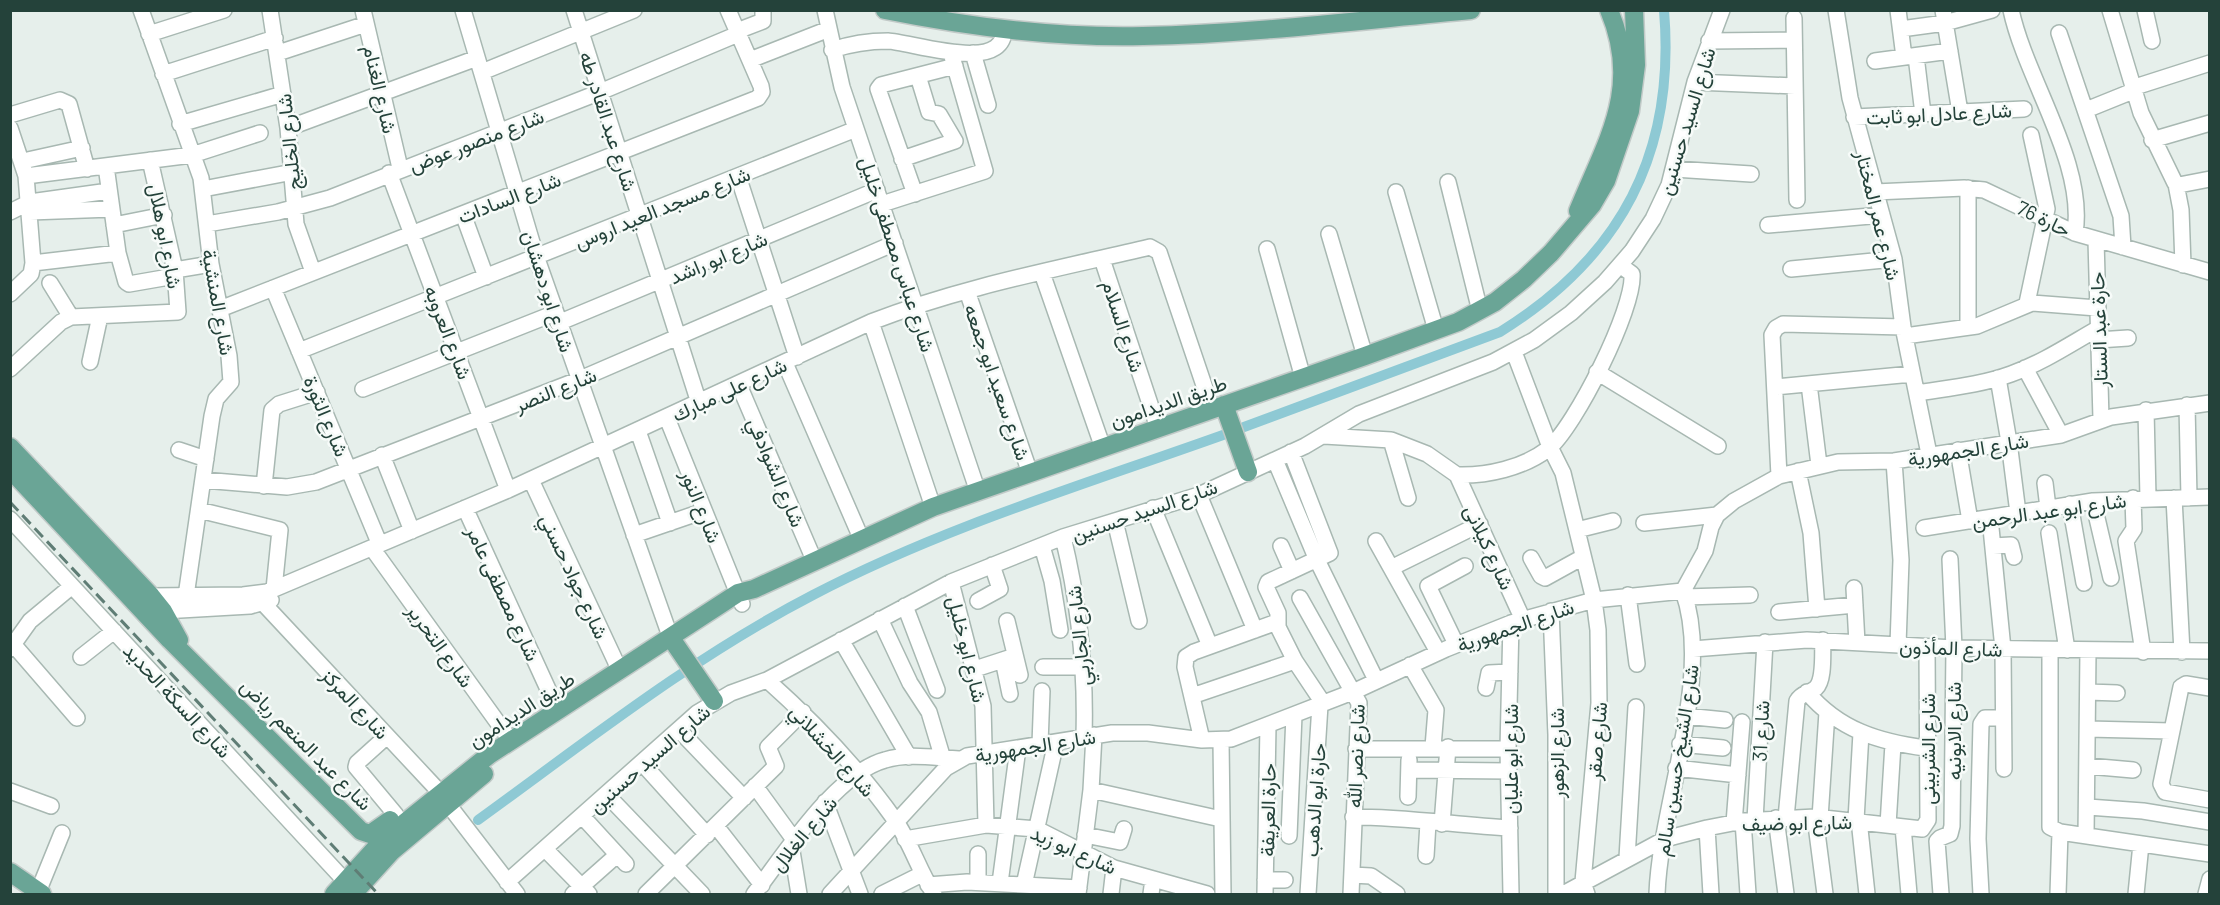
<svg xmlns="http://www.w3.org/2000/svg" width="2220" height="905" font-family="Barlow,Vazirmatn,sans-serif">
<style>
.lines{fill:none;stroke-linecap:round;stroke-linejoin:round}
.canal{stroke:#8ec9d4;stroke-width:10}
.minor-casing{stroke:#a8b8b2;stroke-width:18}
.major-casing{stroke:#c2cac8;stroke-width:21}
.minor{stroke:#fff;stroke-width:15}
.major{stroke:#6aa596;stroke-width:18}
.rail{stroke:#5f7d75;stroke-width:3;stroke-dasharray:12 6;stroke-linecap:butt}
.labels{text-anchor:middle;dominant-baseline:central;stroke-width:5;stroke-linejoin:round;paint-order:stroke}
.street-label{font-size:20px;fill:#24423a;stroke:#f7fbf9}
</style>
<rect width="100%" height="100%" fill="#e6efeb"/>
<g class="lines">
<path class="canal" d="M 1244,427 L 1500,332 C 1621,257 1676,153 1664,10
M 478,820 C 587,741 693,657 813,595 C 943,527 1086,484 1223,435"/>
<defs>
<path id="minor" d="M 141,10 L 201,178 L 211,264 L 229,356 L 231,382 L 216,399 L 212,416 L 186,596
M 270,10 L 288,128 L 296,224 L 313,272
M 363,10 L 400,168
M 463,10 L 536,256 L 670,636
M 574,10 L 699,403
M 825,10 L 842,87 L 978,492
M 1836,10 L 1850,98 L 1894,259 L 1903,327 L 1929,454
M 1898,10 L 1904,57
M 1943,10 L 1960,112
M 2011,10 C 2026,80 2086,163 2075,233
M 2110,10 L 2141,113 L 2175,183 L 2179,185 L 2210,179
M 2145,10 L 2152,41
M 1794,18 L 1797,200
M 1901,29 L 1945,23 L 1992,10
M 737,31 L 763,21 L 763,10
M 2059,33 L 2121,216 L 2123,247
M 149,34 L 224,10
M 1709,41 L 1794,40
M 832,50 C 850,44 868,41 888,41 C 912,42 1005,75 1004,29
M 278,53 L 366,24
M 973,53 L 988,105
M 1916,56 L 1923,114
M 750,60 L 829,29
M 1875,61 L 1950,51
M 482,72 L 634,10
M 163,74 L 275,38
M 1695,82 L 1795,86
M 2132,88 L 2210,63
M 2086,110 L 2133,91
M 10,115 L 60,100 L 69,104 L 87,169
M 1854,117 L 2024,109
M 180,124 L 283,94
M 10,128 L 26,176 L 33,263 L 31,274 L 10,294
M 288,128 L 477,58
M 2152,140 L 2210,123
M 902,159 L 955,141 L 939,114 L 929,112 L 918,76
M 23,161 L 82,148
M 106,166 L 118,253 L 126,282 L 129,284 L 175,276
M 1674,169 L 1751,174
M 389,173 L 508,490
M 26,176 L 192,155 L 260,133
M 738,176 L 797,357
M 1448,182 L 1480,311
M 2176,184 L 2181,210 L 2183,265
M 1968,188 L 1968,327
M 203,189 L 293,172
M 1396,192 L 1436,330
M 1875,192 L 1964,188 L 1984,190 L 2075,233 L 2210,272
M 915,194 L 878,89 L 881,85 L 955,66
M 882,204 L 985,171 L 951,53
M 10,212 L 30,202 L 109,191
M 30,212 L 112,209
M 463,214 L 486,277
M 207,224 L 278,212 L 330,198 L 600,92 L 738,34
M 114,225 L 164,215
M 1768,225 L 1882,215
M 1329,234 L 1365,356
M 2096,240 L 2101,419
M 1267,249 L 1303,378
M 1102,259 L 1158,428
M 33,263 L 118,253
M 1791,269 L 1894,259
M 175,270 L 211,264
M 1042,273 L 1103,448
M 50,283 L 71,317
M 273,288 L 380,545
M 967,291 L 1030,473
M 2027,303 L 2047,209 L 2031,135
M 220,309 L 758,98 L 762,92 L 761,86 L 728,10
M 871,322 L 933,507
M 558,323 L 877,190
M 1905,336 L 1977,326 L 2032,303 L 2097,308
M 2098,340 L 2128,338
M 299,351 L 856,129
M 1514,352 L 1550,447 L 1563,473 L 1594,600 L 1598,630 L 1599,703 L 1583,882 L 1587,894
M 90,362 L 100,316
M 785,363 L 861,538
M 2025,368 L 2061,435
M 10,369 L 61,322 L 71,317 L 178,312 L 175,270 L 150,160
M 1597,372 L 1718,446
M 1998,378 L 2009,442 L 2018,513
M 1809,384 L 1819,465
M 739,385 L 814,560
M 1775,387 L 1912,374
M 363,389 L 555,313
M 1917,393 C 1948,388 1981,385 2011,374 C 2042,363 2069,345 2097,329
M 2187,405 L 2189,498
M 2146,410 L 2148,498
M 667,418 L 742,604
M 638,431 L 670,523
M 1324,436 L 1391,440 L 1427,454 L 1457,475 L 1523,620
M 1391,440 L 1408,498
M 179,450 L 206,459
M 1958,450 L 1970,521
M 1291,452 L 1330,553 L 1268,582 L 1266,587 L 1278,613 L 1278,627 L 1295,661 L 1323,703
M 382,455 L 412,531
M 1275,460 L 1317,560 L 1376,680
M 1894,461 L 1901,560 L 1898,645
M 1798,471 L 1811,533 L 1817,609
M 1457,475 C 1487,476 1523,468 1548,449 C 1575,427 1635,308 1632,274 L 1620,265
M 1779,476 L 1772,335 L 1776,328 L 1783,324 L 1903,327
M 203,480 L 287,487 L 316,482 L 578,380 L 895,243
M 531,480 L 620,671
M 2045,483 L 2048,508
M 264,486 L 272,410 L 279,404 L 317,392
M 1199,495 L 1255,630
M 2133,498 L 2134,529 L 2126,541 L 2143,652
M 2174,498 L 2182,652
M 2093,501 L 2111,578
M 2070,504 L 2084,583
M 465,508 L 558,711
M 1153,508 L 1210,646
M 199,510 L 280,530 L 274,589
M 1990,518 L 2003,649 L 2004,769
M 10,519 L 346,882
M 1115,521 L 1139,621
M 1644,523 L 1717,515
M 1924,528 L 2093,501 L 2210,497
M 1577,530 L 1613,521
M 2049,533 L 2067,650
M 634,535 L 704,511
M 1063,537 C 1079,603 1086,668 1084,736
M 1376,541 L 1438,652
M 1042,546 L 1052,581 L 1060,630
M 1281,546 L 1292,571
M 1993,546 L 2011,545 L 2014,557
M 372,548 L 511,741
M 1531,558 L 1541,576 L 1545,578 L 1583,557
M 1391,568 L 1480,524
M 951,582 L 983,706 L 986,825
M 1854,588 L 1857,643
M 1628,595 L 1637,664
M 1685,597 L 1750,595
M 1300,598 L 1359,703 L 1351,894
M 145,599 L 151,596 L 243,595 L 267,592 L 508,490 L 871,322 C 961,287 1057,269 1150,247 L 1159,252 L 1212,409
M 978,601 L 1000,589 L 992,565
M 263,603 L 434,786 L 517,894
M 905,606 L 937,690
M 1551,611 L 1556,735 L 1556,894
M 1779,612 L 1855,605
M 153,616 L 163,611 L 250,606 L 271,600
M 880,619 L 910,683 L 929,712 L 943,759
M 1007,621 L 1020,675
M 841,640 L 909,757
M 13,644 L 77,718
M 1456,644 L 1428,586 L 1465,566
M 10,649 L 30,621 L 72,586
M 1693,649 L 1807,640 L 1954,648 L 2210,651
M 2050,650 L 2050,827 L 2060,832 L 2210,854
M 81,657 L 114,631
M 1003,660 L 1010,694
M 1410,665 L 1436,710 L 1433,747
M 1043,667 L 1084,667
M 975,669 L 1015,656
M 767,680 C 814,722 859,769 895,820 C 911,843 919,871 934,894
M 1486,688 L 1489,673 L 1510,672
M 2210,688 L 2186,684 L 2181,687 L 2161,784 L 2165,792 L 2210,800
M 1807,692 C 1839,730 1879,742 1926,748
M 2088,692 L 2117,693
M 1192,696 L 1295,661
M 1685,716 L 1725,720
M 2088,729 L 2171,731
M 679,730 L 744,798
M 387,736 L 357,763 L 356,767 L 396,815
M 1202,740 L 1185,667 L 1186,657 L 1194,652 L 1277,622
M 1221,741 L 1223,894
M 1040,744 L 1042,691
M 1680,744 L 1723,748
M 1356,749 L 1508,749
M 642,763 L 707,835
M 2088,766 L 2133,770
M 1676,768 L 1738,775
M 1409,770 L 1509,771
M 755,786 L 795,841
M 1091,790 L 1221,819
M 10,791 L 51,806
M 606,794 L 702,894
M 1408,797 L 1409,760
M 825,802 L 860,894
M 2088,807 L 2143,811 L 2210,822
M 582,816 L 626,864
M 1353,817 C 1405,817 1457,825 1510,828
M 1815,817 L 1825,894
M 1776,818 L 1786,894
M 1786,818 L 1797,701 C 1802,692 1809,694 1816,688 C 1825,679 1822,652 1823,640
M 1820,818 L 1827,712
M 1755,820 L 1765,642
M 1856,820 L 1861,733
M 1859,820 L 1867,894
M 1743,821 L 1748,894
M 1734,823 L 1742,722
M 1442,824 L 1448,747
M 1888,825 L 1893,744
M 716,826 L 762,885
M 1903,827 L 1909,894
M 1707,828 L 1711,894
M 1085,835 L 1120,842 L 1124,829
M 1289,836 L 1294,715
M 2086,836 L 2088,651
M 905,839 L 986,825 L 1037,829 L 1114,868 L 1207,894
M 791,845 L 799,894
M 545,849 L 589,894
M 1426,856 L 1428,823
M 1627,858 L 1636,707
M 1352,875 L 1371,876 L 1397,894
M 1265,880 L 1285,880
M 507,882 L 697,713 L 731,693 L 767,680 L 951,582 L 1063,537 L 1199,495 L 1305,446 L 1359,414 L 1493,362 L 1534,340 L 1571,313 L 1605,282 L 1632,251 L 1653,219 L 1669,185 L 1695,82 L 1722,10
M 978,882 L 978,854
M 1000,883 L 1018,748
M 928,885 L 967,882 L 1079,888
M 1024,885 L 1056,742
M 38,892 L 62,833
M 573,894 L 617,855
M 646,894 L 776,766 L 768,747 L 803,712
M 754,894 C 784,855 836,773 885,760 C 908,753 936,758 959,759
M 830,894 L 946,768 L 967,756 L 1112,733 L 1148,733 L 1202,740 L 1231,739 L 1355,691 L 1446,649 L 1511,623 L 1594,600 L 1683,591 L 1705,551 L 1711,527 L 1717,515 L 1734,501 L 1779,476 L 1838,462 L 1894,461 L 2061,435 L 2111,417 L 2210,403
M 882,894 L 922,874
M 1078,894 L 1091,790 L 1094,735
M 1111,894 L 1114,868
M 1151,894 L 1153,879
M 1265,894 L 1268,725
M 1308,894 L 1320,705
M 1511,894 L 1508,749 L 1511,623
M 1563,894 L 1665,839 L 1707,828 L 1743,821 L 1815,817 L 1922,829 L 1928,820 L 1927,647
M 1657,894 C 1660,804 1714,677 1683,591
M 1941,894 L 1937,841 L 1940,838 L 1950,834 L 1952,826 L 1954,648 L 1950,559
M 1981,894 L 1978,839 L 1981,724 L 1985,718 L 2003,718
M 2058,894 L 2060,832
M 2136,894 L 2141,844
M 2206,894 L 2210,879"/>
<path id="major" d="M 885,10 C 969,27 1057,38 1143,36 C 1253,34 1362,20 1471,10
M 1578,211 C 1607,140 1642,88 1609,10
M 1224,405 L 1248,472
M 10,447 L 151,596 L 163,611 L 179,640
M 10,469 L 170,640 L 361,831 L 370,834 L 390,820
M 675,644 L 714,701
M 10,872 L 42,894
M 334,894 L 382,841 L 489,755 L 738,593 L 754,589 L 933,507 L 1365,356 L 1458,322 L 1495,302 L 1524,279 L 1551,253 L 1592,205 L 1606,181 L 1630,111 L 1636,65 L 1634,10
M 353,894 L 392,851 L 484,774"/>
</defs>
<use href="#minor" class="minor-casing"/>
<use href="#major" class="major-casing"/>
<use href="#minor" class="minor"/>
<use href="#major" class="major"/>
<path class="rail" d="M 10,502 L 378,894"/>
</g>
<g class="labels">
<g class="street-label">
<text transform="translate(381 89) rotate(77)">شارع الغنام</text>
<text transform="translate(1939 113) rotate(-3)">شارع عادل ابو ثابت</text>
<text transform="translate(609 121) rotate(72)">شارع عبد القادر طه</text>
<text transform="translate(1686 121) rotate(-73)">شارع السيد حسنين</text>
<text transform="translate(476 140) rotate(-21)">شارع منصور عوض</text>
<text transform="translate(288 142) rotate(-96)">شارع الخليج</text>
<text transform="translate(509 197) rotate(-21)">شارع السادات</text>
<text transform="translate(662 207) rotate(-22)">شارع مسجد العيد اروس</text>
<text transform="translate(1879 215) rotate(76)">شارع عمر المختار</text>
<text transform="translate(2044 218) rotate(26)">حارة 76</text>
<text transform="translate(166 236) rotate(79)">شارع ابو هلال</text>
<text transform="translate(898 254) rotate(72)">شارع عباس مصطفى خليل</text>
<text transform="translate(718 257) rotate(-23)">شارع ابو راشد</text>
<text transform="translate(549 291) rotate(72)">شارع ابو دهشان</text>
<text transform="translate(219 302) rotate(80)">شارع المنشية</text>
<text transform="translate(1124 326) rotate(72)">شارع السلام</text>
<text transform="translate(2098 330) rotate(-92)">حارة عبد الستار</text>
<text transform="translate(449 332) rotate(69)">شارع العروبه</text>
<text transform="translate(998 382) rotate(71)">شارع سعيد ابو جمعه</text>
<text transform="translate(555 389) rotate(-22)">شارع النصر</text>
<text transform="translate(729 389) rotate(-25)">شارع على مبارك</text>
<text transform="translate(1168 401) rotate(-19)">طريق الديدامون</text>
<text transform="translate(327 416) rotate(67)">شارع الثورة</text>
<text transform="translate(1968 449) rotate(-9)">شارع الجمهورية</text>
<text transform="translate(777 472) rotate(67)">شارع الشوادفي</text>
<text transform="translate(702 506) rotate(68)">شارع النور</text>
<text transform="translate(1144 510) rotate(-19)">شارع السيد حسنين</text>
<text transform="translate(2049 510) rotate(-8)">شارع ابو عبد الرحمن</text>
<text transform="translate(1490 547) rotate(65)">شارع كيلانى</text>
<text transform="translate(575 576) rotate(65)">شارع جواد حسني</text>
<text transform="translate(504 593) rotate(65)">شارع مصطفى عامر</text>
<text transform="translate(1515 625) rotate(-19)">شارع الجمهورية</text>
<text transform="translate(1078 636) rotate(-96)">شارع الجاربي</text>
<text transform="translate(441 645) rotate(54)">شارع التحرير</text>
<text transform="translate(1951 647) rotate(2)">شارع المأذون</text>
<text transform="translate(968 649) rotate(76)">شارع ابو خليل</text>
<text transform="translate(178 700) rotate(47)">شارع السكة الحديد</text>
<text transform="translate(356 703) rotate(47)">شارع المركز</text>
<text transform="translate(521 709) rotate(-33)">طريق الديدامون</text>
<text transform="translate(1760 731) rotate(-87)">شارع 31</text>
<text transform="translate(1953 731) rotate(-90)">شارع الابونيه</text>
<text transform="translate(1596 741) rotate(-85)">شارع صقر</text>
<text transform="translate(307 744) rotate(45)">شارع عبد المنعم رياض</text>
<text transform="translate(1035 745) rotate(-9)">شارع الجمهورية</text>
<text transform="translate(1927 749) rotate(-90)">شارع الشربينى</text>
<text transform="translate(833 750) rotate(48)">شارع الخشلاني</text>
<text transform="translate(1556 753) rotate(-90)">شارع الزهور</text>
<text transform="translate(1355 756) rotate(-88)">شارع نصر الله</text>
<text transform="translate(649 758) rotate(-41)">شارع السيد حسنين</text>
<text transform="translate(1510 759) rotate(-90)">شارع ابو عليان</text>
<text transform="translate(1676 760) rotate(-81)">شارع الشيخ حسين سالم</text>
<text transform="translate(1314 800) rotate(-86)">حارة ابو الدهب</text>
<text transform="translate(1267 810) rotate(-89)">حارة العريفة</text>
<text transform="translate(1797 822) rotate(-1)">شارع ابو ضيف</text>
<text transform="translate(803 833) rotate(-50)">شارع الغلال</text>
<text transform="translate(1074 849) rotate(24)">شارع ابو زيد</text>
</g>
</g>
<rect width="2220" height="905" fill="none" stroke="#24423a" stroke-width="24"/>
</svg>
